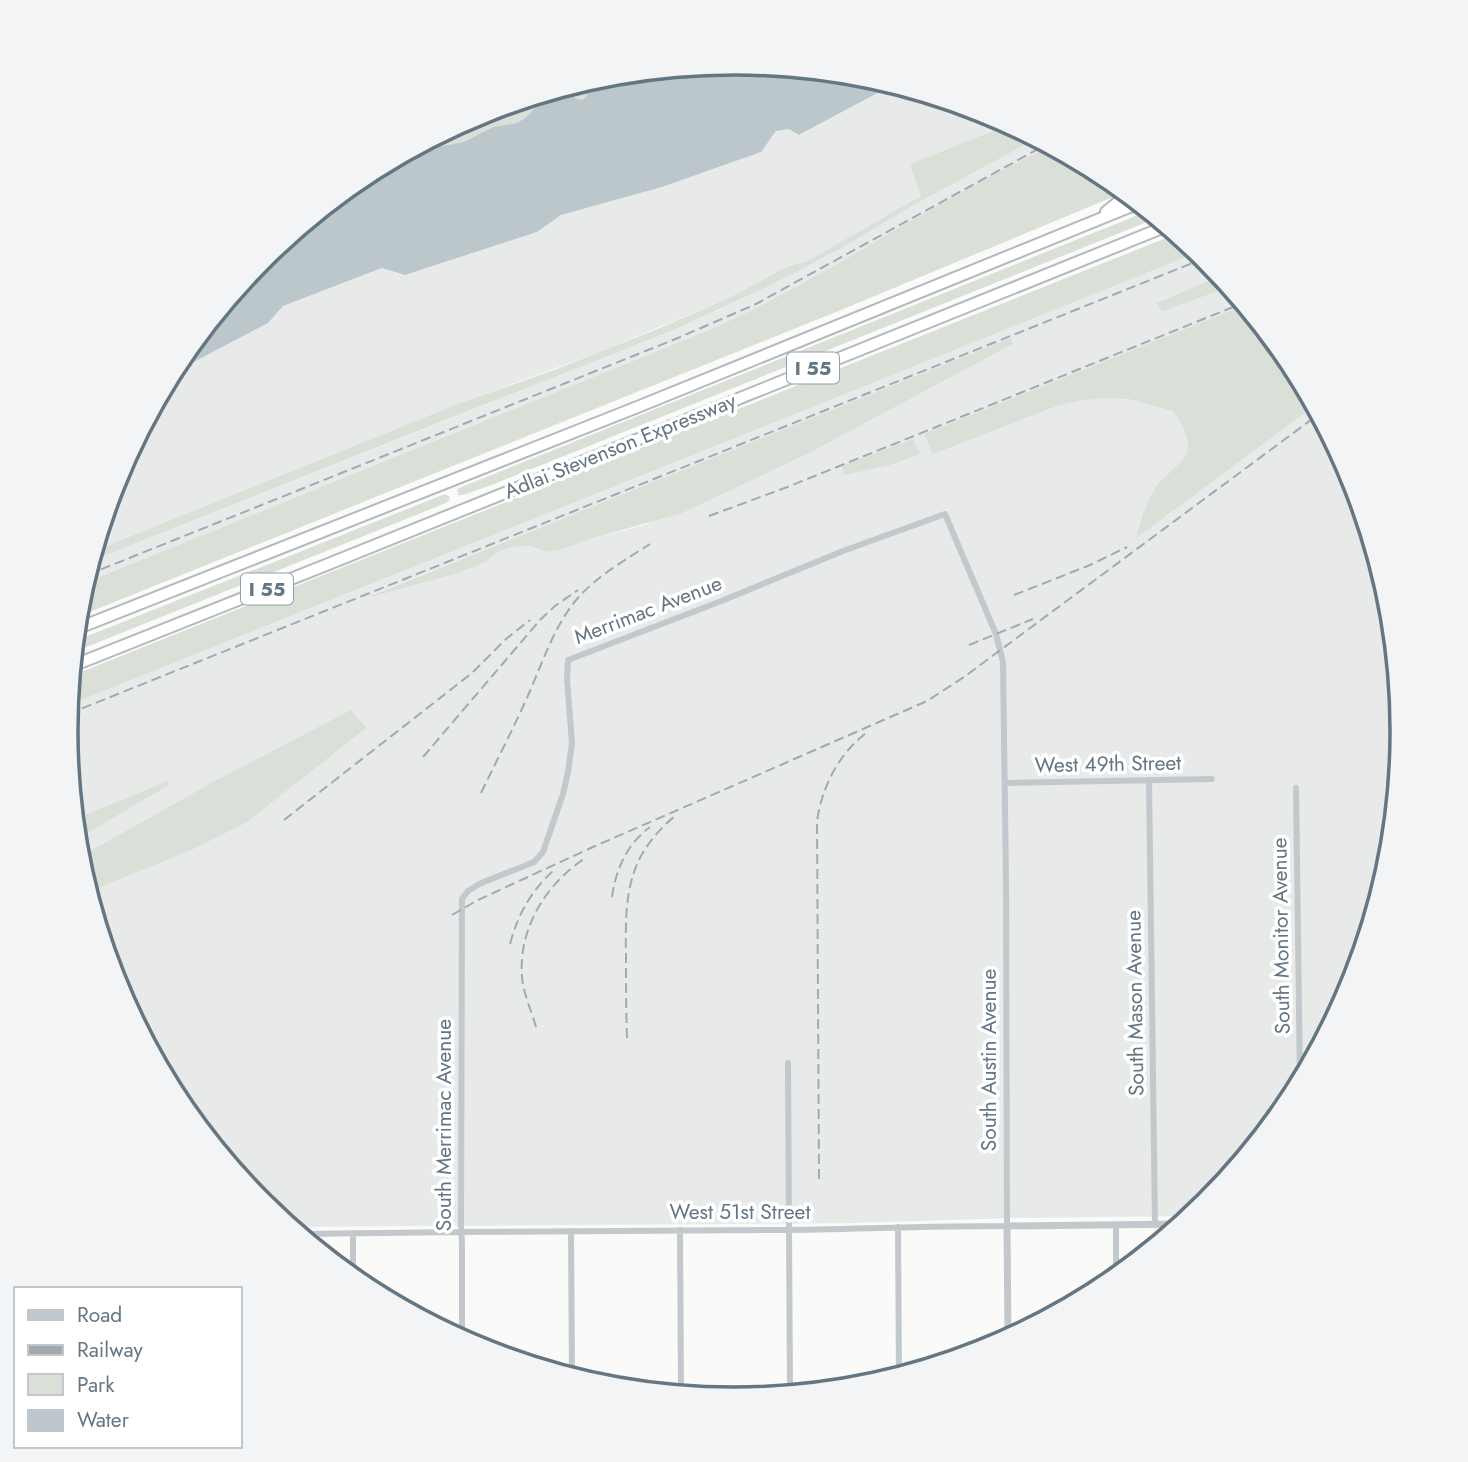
<svg xmlns="http://www.w3.org/2000/svg" width="1468" height="1462" font-family="Jost,sans-serif">
<style>
.built{fill:#e8e9e9;fill-rule:evenodd}
.green{fill:#dadfd7}
.water{fill:#bbc7cb}
.lines{fill:none;stroke-linecap:round;stroke-linejoin:round}
.motorway-casing{stroke:#b4b9bd;stroke-width:14}
.minor{stroke:#c3c8cc;stroke-width:6}
.tertiary{stroke:#c3c8cc;stroke-width:7}
.motorway{stroke:#fff;stroke-width:10}
.rail{stroke:#a2aab0;stroke-width:2;stroke-dasharray:10 5;stroke-linecap:butt}
.labels{text-anchor:middle;dominant-baseline:central;stroke-width:7;stroke-linejoin:round;paint-order:stroke}
.shield{fill:#fff;stroke:#939fa8;stroke-width:2}
.shield-label{font-size:19px;font-weight:bold;fill:#657683}
.street-label{font-size:21px;fill:#657683;stroke:#fff}
.rim{fill:none;stroke:#657683;stroke-width:3.5}
</style>
<rect width="100%" height="100%" fill="#fafaf8"/>
<path class="built" d="M 895,85 L 974,109 L 983,127 L 1001,120 L 1010,124 L 910,164 L 922,196 L 806,262 L 795,264 L 780,270 L 729,298 L 592,355 L 460,403 L 94,551 L 117,475 L 171,374 L 268,323 L 283,306 L 382,268 L 405,275 L 537,232 L 561,215 L 662,187 L 760,152 L 776,131 L 789,129 L 800,135 L 885,89 Z
M 1036,139 L 1051,146 L 753,311 L 714,328 L 84,583 L 91,561 L 415,433 L 676,329 L 723,308 L 767,287 L 838,250 L 912,206 Z
M 1199,252 L 1207,259 L 1220,276 L 1158,301 L 1160,312 L 1229,287 L 1290,360 L 1351,476 L 1389,601 L 1402,731 L 1389,862 L 1351,987 L 1289,1102 L 1206,1204 L 1191,1216 L 1020,1218 L 853,1223 L 291,1227 L 261,1203 L 178,1102 L 117,986 L 79,861 L 66,731 L 69,705 ZM 1011,339 L 1013,344 L 813,451 L 644,525 L 590,539 L 563,549 L 546,552 L 530,546 L 512,547 L 498,552 L 484,563 L 456,574 L 401,589 L 374,594 Z"/>
<path class="green" d="M 652,71 L 589,91 L 585,98 L 581,100 L 554,102 L 536,108 L 525,118 L 517,123 L 493,127 L 463,142 L 425,151 L 382,166 L 370,172 L 479,114 L 604,76 Z
M 1010,124 L 1036,139 L 912,206 L 838,250 L 767,287 L 676,329 L 91,561 L 94,551 L 460,403 L 554,370 L 655,330 L 729,298 L 780,270 L 795,264 L 806,262 L 921,196 L 910,164 Z
M 1051,146 L 1105,176 L 1125,192 L 841,310 L 77,617 L 79,600 L 84,583 L 714,328 C 830,276 935,200 1051,146 Z
M 1148,211 L 1157,218 L 489,486 L 463,495 L 458,495 L 457,489 L 459,488 Z
M 1176,234 L 1199,252 L 69,705 L 71,676 Z
M 1220,276 L 1229,287 L 1161,312 L 1157,302 Z
M 1245,305 L 1290,360 L 1314,406 L 1136,538 C 1141,521 1146,502 1156,487 C 1162,478 1171,472 1179,464 C 1197,448 1184,427 1173,411 L 1129,399 L 1107,398 L 1084,400 L 1059,405 L 933,454 L 924,434 Z
M 1011,338 L 1013,344 L 813,451 L 682,513 L 590,539 L 563,549 L 546,552 L 530,546 L 512,547 L 498,552 L 484,563 L 456,574 L 401,589 L 368,597 Z
M 913,439 L 920,454 L 890,465 L 844,475 L 842,466 Z
M 445,494 L 450,497 L 449,501 L 446,503 L 74,652 L 75,641 Z
M 351,710 L 366,728 L 247,822 L 191,850 L 88,892 L 78,858 L 215,781 Z
M 168,781 L 169,785 L 77,839 L 75,819 Z"/>
<path class="water" d="M 734,63 L 865,76 L 895,85 L 885,89 L 799,135 L 789,129 L 776,131 L 761,152 L 662,187 L 561,215 L 537,232 L 405,275 L 382,268 L 283,306 L 268,323 L 171,374 L 179,360 L 262,258 L 329,203 L 343,198 L 349,193 L 347,188 L 363,175 L 382,166 L 425,150 L 463,142 L 493,127 L 517,123 L 525,118 L 535,108 L 554,102 L 573,97 L 581,100 L 585,98 L 589,91 L 652,71 Z"/>
<g class="lines">
<defs>
<path id="motorway" d="M 1106,212 L 1122,199 L 1130,196
M 76,629 L 640,406 L 1139,203
M 72,666 L 331,563 L 1167,226"/>
</defs>
<use href="#motorway" class="motorway-casing"/>
<path class="minor" d="M 1149,780 L 1155,1225
M 1005,783 L 1212,779
M 1296,788 L 1300,1082
M 788,1063 L 790,1393
M 1116,1225 L 1116,1277
M 898,1227 L 899,1376
M 680,1230 L 681,1394
M 571,1231 L 572,1377
M 353,1233 L 353,1279
M 299,1234 L 461,1232 C 567,1231 673,1231 779,1230 C 855,1229 931,1226 1007,1226 L 1006,883 L 1003,662 L 996,634 L 945,514 L 843,551 L 724,600 L 568,660 L 567,679 L 572,743 L 568,772 L 563,794 L 543,852 L 534,862 L 479,884 L 468,891 L 462,899 L 461,1225 L 462,1244 L 462,1340"/>
<path class="tertiary" d="M 1008,1338 L 1007,1226 L 1181,1224"/>
<use href="#motorway" class="motorway"/>
<path class="rail" d="M 709,516 L 790,486 L 1243,303
M 87,575 L 678,338 L 756,304 L 1047,144
M 1014,595 L 1090,565 L 1127,547
M 969,645 L 1033,619
M 68,714 L 1205,258
M 423,757 L 540,620 L 555,606 L 578,590
M 481,793 C 496,762 512,731 526,700 C 542,665 552,629 577,599 C 597,576 625,560 650,544
M 284,820 L 472,673 L 506,639 L 530,620
M 612,897 C 616,869 627,844 650,827
M 452,915 L 478,900 L 593,847 L 927,701 L 964,677 L 1319,414
M 510,944 C 518,914 531,891 554,870
M 536,1027 C 532,1013 526,999 523,985 C 515,935 543,886 584,859
M 627,1038 C 626,1011 626,984 626,957 C 625,897 626,857 675,816
M 819,1179 L 817,821 C 822,787 838,755 866,733"/>
</g>
<g class="labels">
<g class="shield">
<rect x="787" y="352.5" width="52" height="31" rx="5"/>
<rect x="241" y="573.5" width="52" height="31" rx="5"/>
</g>
<g class="shield-label">
<text x="813" y="368">I 55</text>
<text x="267" y="589">I 55</text>
</g>
<g class="street-label">
<text transform="translate(620 446) rotate(-22)">Adlai Stevenson Expressway</text>
<text transform="translate(648 610) rotate(-21)">Merrimac Avenue</text>
<text transform="translate(1108 764) rotate(-1)">West 49th Street</text>
<text transform="translate(1281 936) rotate(-91)">South Monitor Avenue</text>
<text transform="translate(1135 1003) rotate(-91)">South Mason Avenue</text>
<text transform="translate(989 1060) rotate(-90)">South Austin Avenue</text>
<text transform="translate(444 1125) rotate(-90)">South Merrimac Avenue</text>
<text x="740" y="1212">West 51st Street</text>
</g>
</g>
<path d="M0 0H1468V1462H0ZM78 731a656 656 0 1 1 1312 0a656 656 0 1 1-1312 0Z" fill="#f3f4f5" fill-rule="evenodd"/>
<path class="rim" d="M78 731a656 656 0 1 1 1312 0a656 656 0 1 1-1312 0Z"/>
<rect x="14" y="1287" width="228" height="161" fill="#ffffff" stroke="#c1c8cd" stroke-width="2"/>
<rect x="28" y="1310" width="35" height="10" fill="#c3c8cc" stroke="#c1c8cd" stroke-width="2"/>
<text x="77" y="1322" font-size="21" fill="#657683">Road</text>
<rect x="28" y="1345" width="35" height="10" fill="#a2aab0" stroke="#c1c8cd" stroke-width="2"/>
<text x="77" y="1357" font-size="21" fill="#657683">Railway</text>
<rect x="28" y="1374" width="35" height="21" fill="#dadfd7" stroke="#c1c8cd" stroke-width="2"/>
<text x="77" y="1392" font-size="21" fill="#657683">Park</text>
<rect x="28" y="1410" width="35" height="21" fill="#bbc7cb" stroke="#c1c8cd" stroke-width="2"/>
<text x="77" y="1427" font-size="21" fill="#657683">Water</text>
</svg>
